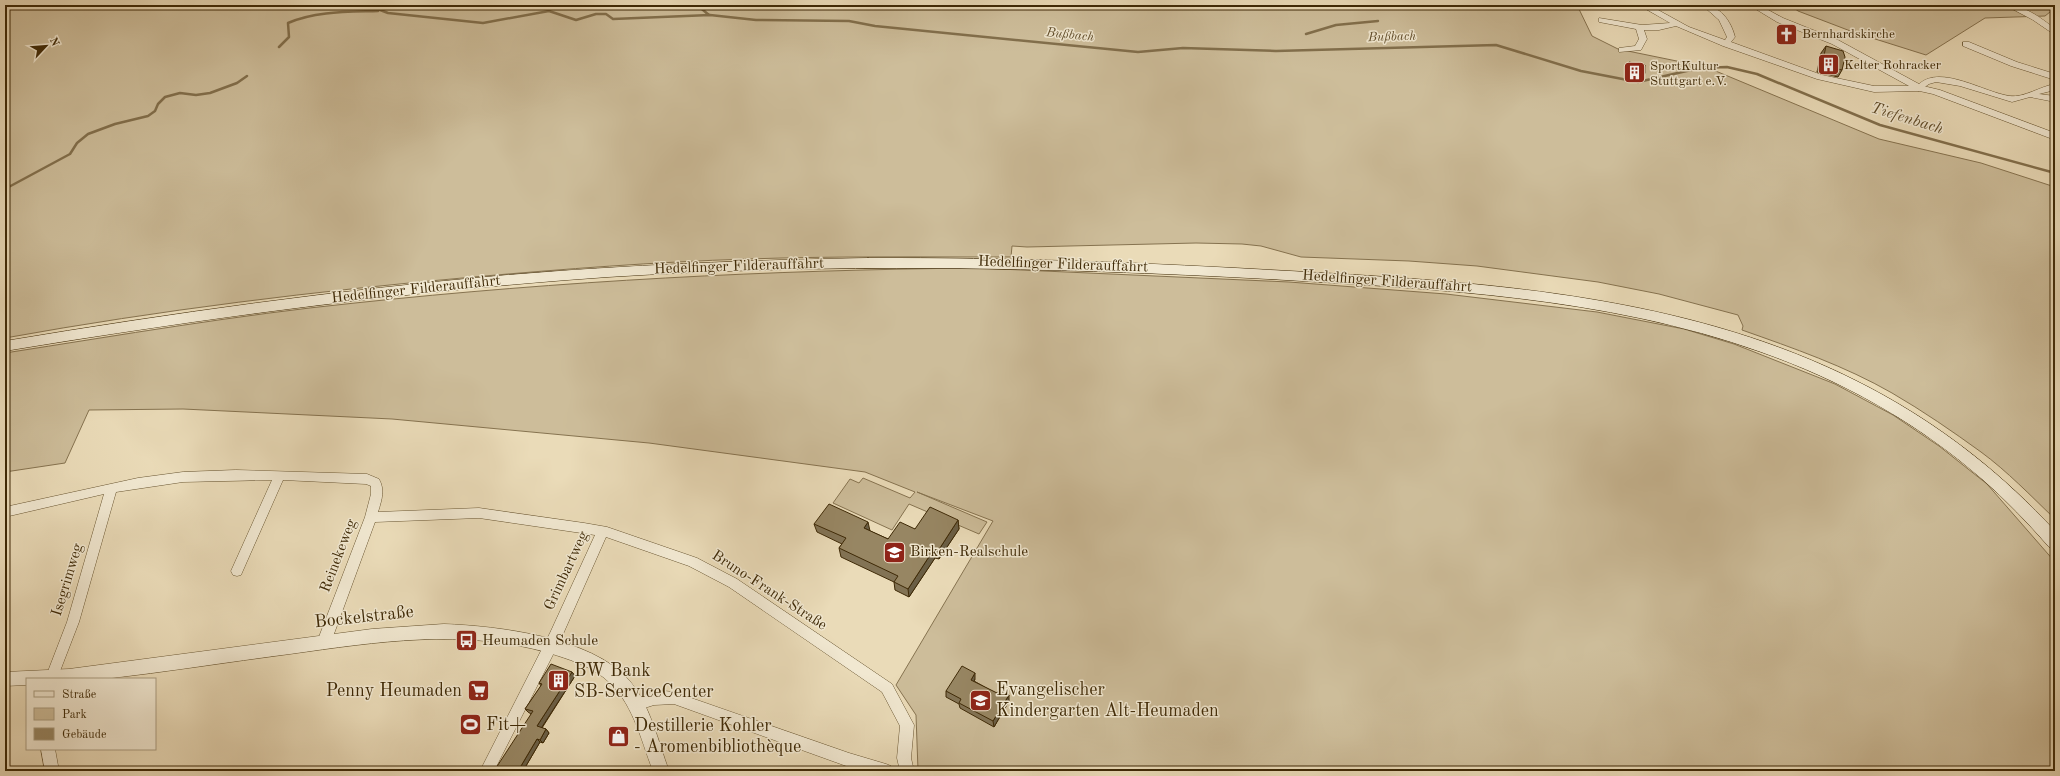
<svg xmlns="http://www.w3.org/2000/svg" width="2060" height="776" font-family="'Old Standard TT',serif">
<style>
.green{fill:#cdbd9a;stroke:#867350}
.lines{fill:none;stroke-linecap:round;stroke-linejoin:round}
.stream{stroke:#826f4c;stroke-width:2.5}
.minor-casing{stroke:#695632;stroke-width:1}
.tertiary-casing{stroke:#695632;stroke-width:1}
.secondary-casing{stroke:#3e2906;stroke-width:1}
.minor{fill:#f1e8d1;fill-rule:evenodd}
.tertiary{fill:#f1e8d1;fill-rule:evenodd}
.secondary{fill:#f1e8d1;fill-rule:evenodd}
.wall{fill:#827355;stroke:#3e2906}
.shaded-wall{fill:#6a5e45;stroke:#3e2906}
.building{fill:#978663;stroke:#3e2906}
.labels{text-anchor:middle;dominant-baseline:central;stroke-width:3;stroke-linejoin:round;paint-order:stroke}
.far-poi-label{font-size:13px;fill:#3e2906;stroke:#f1e8d1;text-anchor:start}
.far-water-label{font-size:13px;font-style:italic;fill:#604c29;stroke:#f1e8d1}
.street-label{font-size:15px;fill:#3e2906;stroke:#f1e8d1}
.poi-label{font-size:15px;fill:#3e2906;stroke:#f1e8d1;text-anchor:start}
.water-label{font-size:16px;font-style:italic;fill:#604c29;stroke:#f1e8d1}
.near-street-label{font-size:18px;fill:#3e2906;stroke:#f1e8d1}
.near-poi-label{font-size:18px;fill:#3e2906;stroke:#f1e8d1;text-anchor:start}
</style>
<rect width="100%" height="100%" fill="#eadbb8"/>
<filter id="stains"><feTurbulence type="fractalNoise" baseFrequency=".005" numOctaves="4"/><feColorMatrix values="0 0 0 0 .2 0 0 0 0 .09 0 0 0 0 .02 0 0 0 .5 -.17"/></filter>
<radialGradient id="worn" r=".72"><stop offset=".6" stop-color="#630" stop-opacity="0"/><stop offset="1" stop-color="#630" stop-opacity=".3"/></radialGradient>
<path class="green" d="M 5,5 L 1577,5 L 1592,36 L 1618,49 L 1706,67 L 1879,139 L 1981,163 L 2055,187 L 2055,519 C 2031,496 2007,471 1981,452 C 1952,431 1923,411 1892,393 C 1845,366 1793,348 1742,330 L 1743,326 L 1738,315 L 1659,294 L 1598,282 L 1477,266 L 1409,261 L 1301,257 L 1261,246 L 1242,244 L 1196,243 L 1027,247 L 1012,246 L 1011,257 C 923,257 835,256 747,259 C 655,262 564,269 473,277 C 316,291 160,310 5,338 Z
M 1790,5 L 2055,5 L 2055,8 L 2045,16 L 1985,18 L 1926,55 L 1853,32 L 1798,11 Z
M 977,268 L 1289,282 L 1446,294 L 1597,312 L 1684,329 L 1734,344 L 1835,384 L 1893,415 L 1939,446 L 1987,484 L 2055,562 L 2055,771 L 918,770 L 916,715 L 896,685 L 993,521 L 917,492 L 987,522 L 979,534 L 909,504 L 892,530 L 833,503 L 850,479 L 859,483 L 863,478 L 910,498 L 915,492 L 865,472 L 649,443 L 392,419 L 183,409 L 89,410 L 65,463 L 5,472 L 5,353 C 121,335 237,315 355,303 C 561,281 769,270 977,268 Z"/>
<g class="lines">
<path class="stream" d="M 367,5 L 388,13 L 483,23 L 549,11 L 576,20 L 596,14 L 606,14 L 613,19 L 710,15 L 756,20 L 849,21 L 875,26 L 1138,52 L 1183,48 L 1276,51 L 1496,45 L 1581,71 L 1638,82 L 1700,68 L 1727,67 L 1757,74 L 1880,125 L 2055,173
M 697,5 L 709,15
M 1306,34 L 1336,25 L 1378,21
M 279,47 L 289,37 L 288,23 C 316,11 348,12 378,11
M 5,189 L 70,154 L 77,143 L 88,134 L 115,124 L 148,116 L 155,111 L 158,104 L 165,97 L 180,93 L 196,95 L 210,93 L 237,83 L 247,76"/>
<defs>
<path id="minor" d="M 1639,5 L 1649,5 L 1689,27 L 1725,40 L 1727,37 L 1719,20 L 1702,5 C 1720,5 1731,21 1735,37 L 1731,42 L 1822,75 L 1874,86 L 1909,86 L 1832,44 L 1777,22 L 1749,5 L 1759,5 L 1783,18 L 1838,40 L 1919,84 C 1941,64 1985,93 2010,96 C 2024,98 2041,86 2055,84 L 2055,90 L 2039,94 L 2055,96 L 2055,102 L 2030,97 L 2012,102 L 1960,86 L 1936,82 L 1929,84 L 1919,91 L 1874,92 L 1817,79 L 1723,46 L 1676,26 L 1659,30 L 1644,30 L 1647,39 L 1641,50 L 1619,52 L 1619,48 L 1635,46 L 1639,39 L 1636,29 L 1599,22 L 1599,18 L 1642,25 L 1670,23 Z
M 2005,5 C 2024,5 2040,17 2055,29 L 2055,35 L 2033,20 Z
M 1963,42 L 1969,42 L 2017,62 L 2055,74 L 2055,80 L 2011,66 L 1963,46 Z
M 236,470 L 367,474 L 379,479 C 385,490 382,499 378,512 L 479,508 L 584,523 L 607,527 L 697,558 L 737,579 L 892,684 L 914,725 L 911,758 L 914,771 L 900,771 L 897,758 L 900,726 L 882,692 L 729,587 L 689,566 L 606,537 L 560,641 L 494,771 L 480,771 L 550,633 L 595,535 L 479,518 L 375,522 L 331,642 L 329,646 L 324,648 L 319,646 L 317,642 L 365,517 L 371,494 L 371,486 L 366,484 L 283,480 L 241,575 L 237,576 L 233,575 L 231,571 L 272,480 L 183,482 L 116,492 L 79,622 L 57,679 L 45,679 L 67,622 L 104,494 L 5,517 L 5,507 L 138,478 L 183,472 Z
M 664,691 L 674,692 L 849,753 L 886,764 L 891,766 L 893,771 L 863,771 L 849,767 L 674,704 L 654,705 L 635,711 L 630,710 L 628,705 L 630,700 L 650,693 Z
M 41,749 L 55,749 L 59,771 L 45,771 Z"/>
<path id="tertiary" d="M 1919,85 L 1940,90 L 2055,133 L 2055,140 L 1933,94 L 1915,90 L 1914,88 Z
M 444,624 C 498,626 591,637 629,680 C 650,704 658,741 669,771 L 653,771 C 640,738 633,700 603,677 C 588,665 568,659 549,653 C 463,628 377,642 290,654 C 228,662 166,672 104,679 C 79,681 52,679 27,679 L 27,685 L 5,686 L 5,672 L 69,669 L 372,629 Z"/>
<path id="secondary" d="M 868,258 C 1009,257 1149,263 1290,271 C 1575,287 1849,307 2055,531 L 2055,549 L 2049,547 C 2028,523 2006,500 1982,479 C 1918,423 1841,380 1761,352 C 1604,296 1434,289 1268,279 C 1048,267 828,263 608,277 C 405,291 205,318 5,351 L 5,341 C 172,313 338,290 507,275 C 627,265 748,260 868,258 Z"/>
</defs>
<use href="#minor" class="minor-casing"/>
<use href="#tertiary" class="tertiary-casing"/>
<use href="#secondary" class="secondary-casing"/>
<use href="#minor" class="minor"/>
<use href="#tertiary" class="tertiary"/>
<use href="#secondary" class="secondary"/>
</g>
<path class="wall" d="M 1826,46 L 1842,70 L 1838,77 L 1817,72 L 1821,53 Z
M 1629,62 L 1645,73 L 1642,78 L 1627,75 L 1627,67 Z
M 958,520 L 959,529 L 939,559 L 935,558 L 909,597 L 895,590 L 894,582 L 841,557 L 839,548 L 842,544 L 817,532 L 814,524 L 870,531 L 888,539 L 915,529 Z
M 572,672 L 575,676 L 542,728 L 546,729 L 549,733 L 543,743 L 540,742 L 523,771 L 531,714 L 528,712 L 525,709 L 541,686 L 539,683 Z
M 975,679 L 974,681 L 1009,701 L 994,727 L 960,708 L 959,704 L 946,697 L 946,691 Z"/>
<path class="shaded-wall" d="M 958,520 L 959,529 L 939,559 L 938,551 Z
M 868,522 L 870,531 L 864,528 Z
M 934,549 L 935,558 L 909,597 L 908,589 Z
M 572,672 L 575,676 L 540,730 L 537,726 Z
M 975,673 L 975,679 L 972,685 L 971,680 Z
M 1009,695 L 1009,701 L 994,727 L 993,721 Z
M 546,729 L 549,733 L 543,743 L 540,740 Z
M 537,739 L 540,742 L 523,771 L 518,771 Z"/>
<path class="building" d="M 1826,46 L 1843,51 L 1845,57 L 1842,70 L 1822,65 Z
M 1629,62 L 1645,65 L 1645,73 L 1629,70 Z
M 829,504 L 868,522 L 864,528 L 888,539 L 900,522 L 915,529 L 930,507 L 958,520 L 938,551 L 934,549 L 908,589 L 894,582 L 898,576 L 839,548 L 846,538 L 814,524 Z
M 551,664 L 572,672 L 537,726 L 546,729 L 540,740 L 537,739 L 518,771 L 494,771 L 533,711 L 525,709 L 542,684 L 539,683 Z
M 962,666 L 975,673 L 971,680 L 997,693 L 999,690 L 1009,695 L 993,721 L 959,703 L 961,699 L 946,691 Z"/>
<defs>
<symbol id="church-square" viewBox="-11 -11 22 22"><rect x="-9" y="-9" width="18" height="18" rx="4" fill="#8f2418" stroke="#f1e8d1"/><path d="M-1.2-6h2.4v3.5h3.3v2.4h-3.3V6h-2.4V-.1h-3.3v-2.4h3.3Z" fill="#fff"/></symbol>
<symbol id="building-square" viewBox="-11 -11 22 22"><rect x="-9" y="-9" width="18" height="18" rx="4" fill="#8f2418" stroke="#f1e8d1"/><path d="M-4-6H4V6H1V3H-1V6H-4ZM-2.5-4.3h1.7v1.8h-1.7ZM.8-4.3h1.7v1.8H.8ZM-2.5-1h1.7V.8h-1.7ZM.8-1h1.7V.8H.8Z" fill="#fff"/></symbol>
<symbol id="school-square" viewBox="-11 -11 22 22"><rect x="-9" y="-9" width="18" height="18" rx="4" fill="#8f2418" stroke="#f1e8d1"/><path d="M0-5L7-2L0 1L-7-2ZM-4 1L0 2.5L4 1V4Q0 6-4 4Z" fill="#fff"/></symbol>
<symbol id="bus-square" viewBox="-11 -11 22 22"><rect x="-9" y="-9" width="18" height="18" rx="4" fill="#8f2418" stroke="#f1e8d1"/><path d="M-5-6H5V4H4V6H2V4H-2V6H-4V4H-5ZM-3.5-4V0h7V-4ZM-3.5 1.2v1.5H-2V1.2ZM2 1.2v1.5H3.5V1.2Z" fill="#fff"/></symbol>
<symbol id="supermarket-square" viewBox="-11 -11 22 22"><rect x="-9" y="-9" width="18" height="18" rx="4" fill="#8f2418" stroke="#f1e8d1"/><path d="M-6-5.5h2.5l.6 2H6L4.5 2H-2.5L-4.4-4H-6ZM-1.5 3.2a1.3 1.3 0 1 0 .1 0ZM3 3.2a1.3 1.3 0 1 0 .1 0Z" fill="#fff"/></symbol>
<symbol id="stadium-square" viewBox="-11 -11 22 22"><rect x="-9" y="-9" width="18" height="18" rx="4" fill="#8f2418" stroke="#f1e8d1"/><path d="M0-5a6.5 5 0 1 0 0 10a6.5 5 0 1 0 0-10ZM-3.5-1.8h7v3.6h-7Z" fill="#fff"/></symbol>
<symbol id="shop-square" viewBox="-11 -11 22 22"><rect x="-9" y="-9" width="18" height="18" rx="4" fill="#8f2418" stroke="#f1e8d1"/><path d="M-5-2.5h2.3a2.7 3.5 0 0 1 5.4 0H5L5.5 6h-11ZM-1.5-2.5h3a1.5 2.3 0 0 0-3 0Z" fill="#fff"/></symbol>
</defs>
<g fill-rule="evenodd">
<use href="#church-square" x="1774" y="22" width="25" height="25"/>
<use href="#building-square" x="1816" y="52" width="25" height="25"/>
<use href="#building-square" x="1622" y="60" width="25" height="25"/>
<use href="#school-square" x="882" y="540" width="25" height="25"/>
<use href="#bus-square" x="454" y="628" width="25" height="25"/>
<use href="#building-square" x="546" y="668" width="25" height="25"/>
<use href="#supermarket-square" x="466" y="678" width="25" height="25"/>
<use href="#school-square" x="968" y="688" width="25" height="25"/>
<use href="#stadium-square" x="458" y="712" width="25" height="25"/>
<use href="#shop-square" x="606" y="724" width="25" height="25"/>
</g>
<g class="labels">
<g class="far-poi-label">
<text x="1802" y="34">Bernhardskirche</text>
<text x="1844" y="65">Kelter Rohracker</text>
<text x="1650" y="66">SportKultur<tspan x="1650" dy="15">Stuttgart e.V.</tspan></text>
</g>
<g class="far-water-label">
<text transform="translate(1070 35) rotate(6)">Bußbach</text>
<text transform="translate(1392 37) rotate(-2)">Bußbach</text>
</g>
<g class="street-label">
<text transform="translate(1063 265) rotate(2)">Hedelfinger Filderauffahrt</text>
<text transform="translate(739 267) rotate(-2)">Hedelfinger Filderauffahrt</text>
<text transform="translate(1387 282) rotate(4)">Hedelfinger Filderauffahrt</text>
<text transform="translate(416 290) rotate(-6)">Hedelfinger Filderauffahrt</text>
<text transform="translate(339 556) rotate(-69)">Reinekeweg</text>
<text transform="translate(567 571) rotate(-65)">Grimbartweg</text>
<text transform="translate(68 580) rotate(-73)">Isegrimweg</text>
<text transform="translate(769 591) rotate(33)">Bruno-Frank-Straße</text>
</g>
<g class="poi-label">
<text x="910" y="552">Birken-Realschule</text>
<text x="482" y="641">Heumaden Schule</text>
</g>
<g class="water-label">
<text transform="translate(1907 119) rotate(17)">Tiefenbach</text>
</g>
<g class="near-street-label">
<text transform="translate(364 617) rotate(-6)">Bockelstraße</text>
</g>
<g class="near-poi-label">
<text x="574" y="671">BW Bank<tspan x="574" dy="21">SB-ServiceCenter</tspan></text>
<text x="996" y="690">Evangelischer<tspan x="996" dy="21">Kindergarten Alt-Heumaden</tspan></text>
<text x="462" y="691" text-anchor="end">Penny Heumaden</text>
<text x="486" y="725">Fit+</text>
<text x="634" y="726">Destillerie Kohler<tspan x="634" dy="21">- Aromenbibliothèque</tspan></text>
</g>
</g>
<rect width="2060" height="776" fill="none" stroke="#eadbb8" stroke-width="20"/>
<rect x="6" y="6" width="2048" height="764" fill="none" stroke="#3e2906" stroke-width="2"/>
<rect x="10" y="10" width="2040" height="756" fill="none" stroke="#3e2906"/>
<rect x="26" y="678" width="130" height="72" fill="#f1e8d1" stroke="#a99c80"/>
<rect x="34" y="691" width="20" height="6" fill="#f1e8d1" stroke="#a99c80"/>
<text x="62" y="698" font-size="12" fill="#3e2906">Straße</text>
<rect x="34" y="708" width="20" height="12" fill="#cdbd9a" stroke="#a99c80"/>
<text x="62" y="718" font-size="12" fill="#3e2906">Park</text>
<rect x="34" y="728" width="20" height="12" fill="#978663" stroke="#a99c80"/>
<text x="62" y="738" font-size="12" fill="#3e2906">Gebäude</text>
<g transform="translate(46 46) rotate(64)" stroke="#f1e8d1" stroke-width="3" paint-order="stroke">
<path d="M0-3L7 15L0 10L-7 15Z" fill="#3e2906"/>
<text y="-6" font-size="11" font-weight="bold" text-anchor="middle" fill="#3e2906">N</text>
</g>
<rect width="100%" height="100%" filter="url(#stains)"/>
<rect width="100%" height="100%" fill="url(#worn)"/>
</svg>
